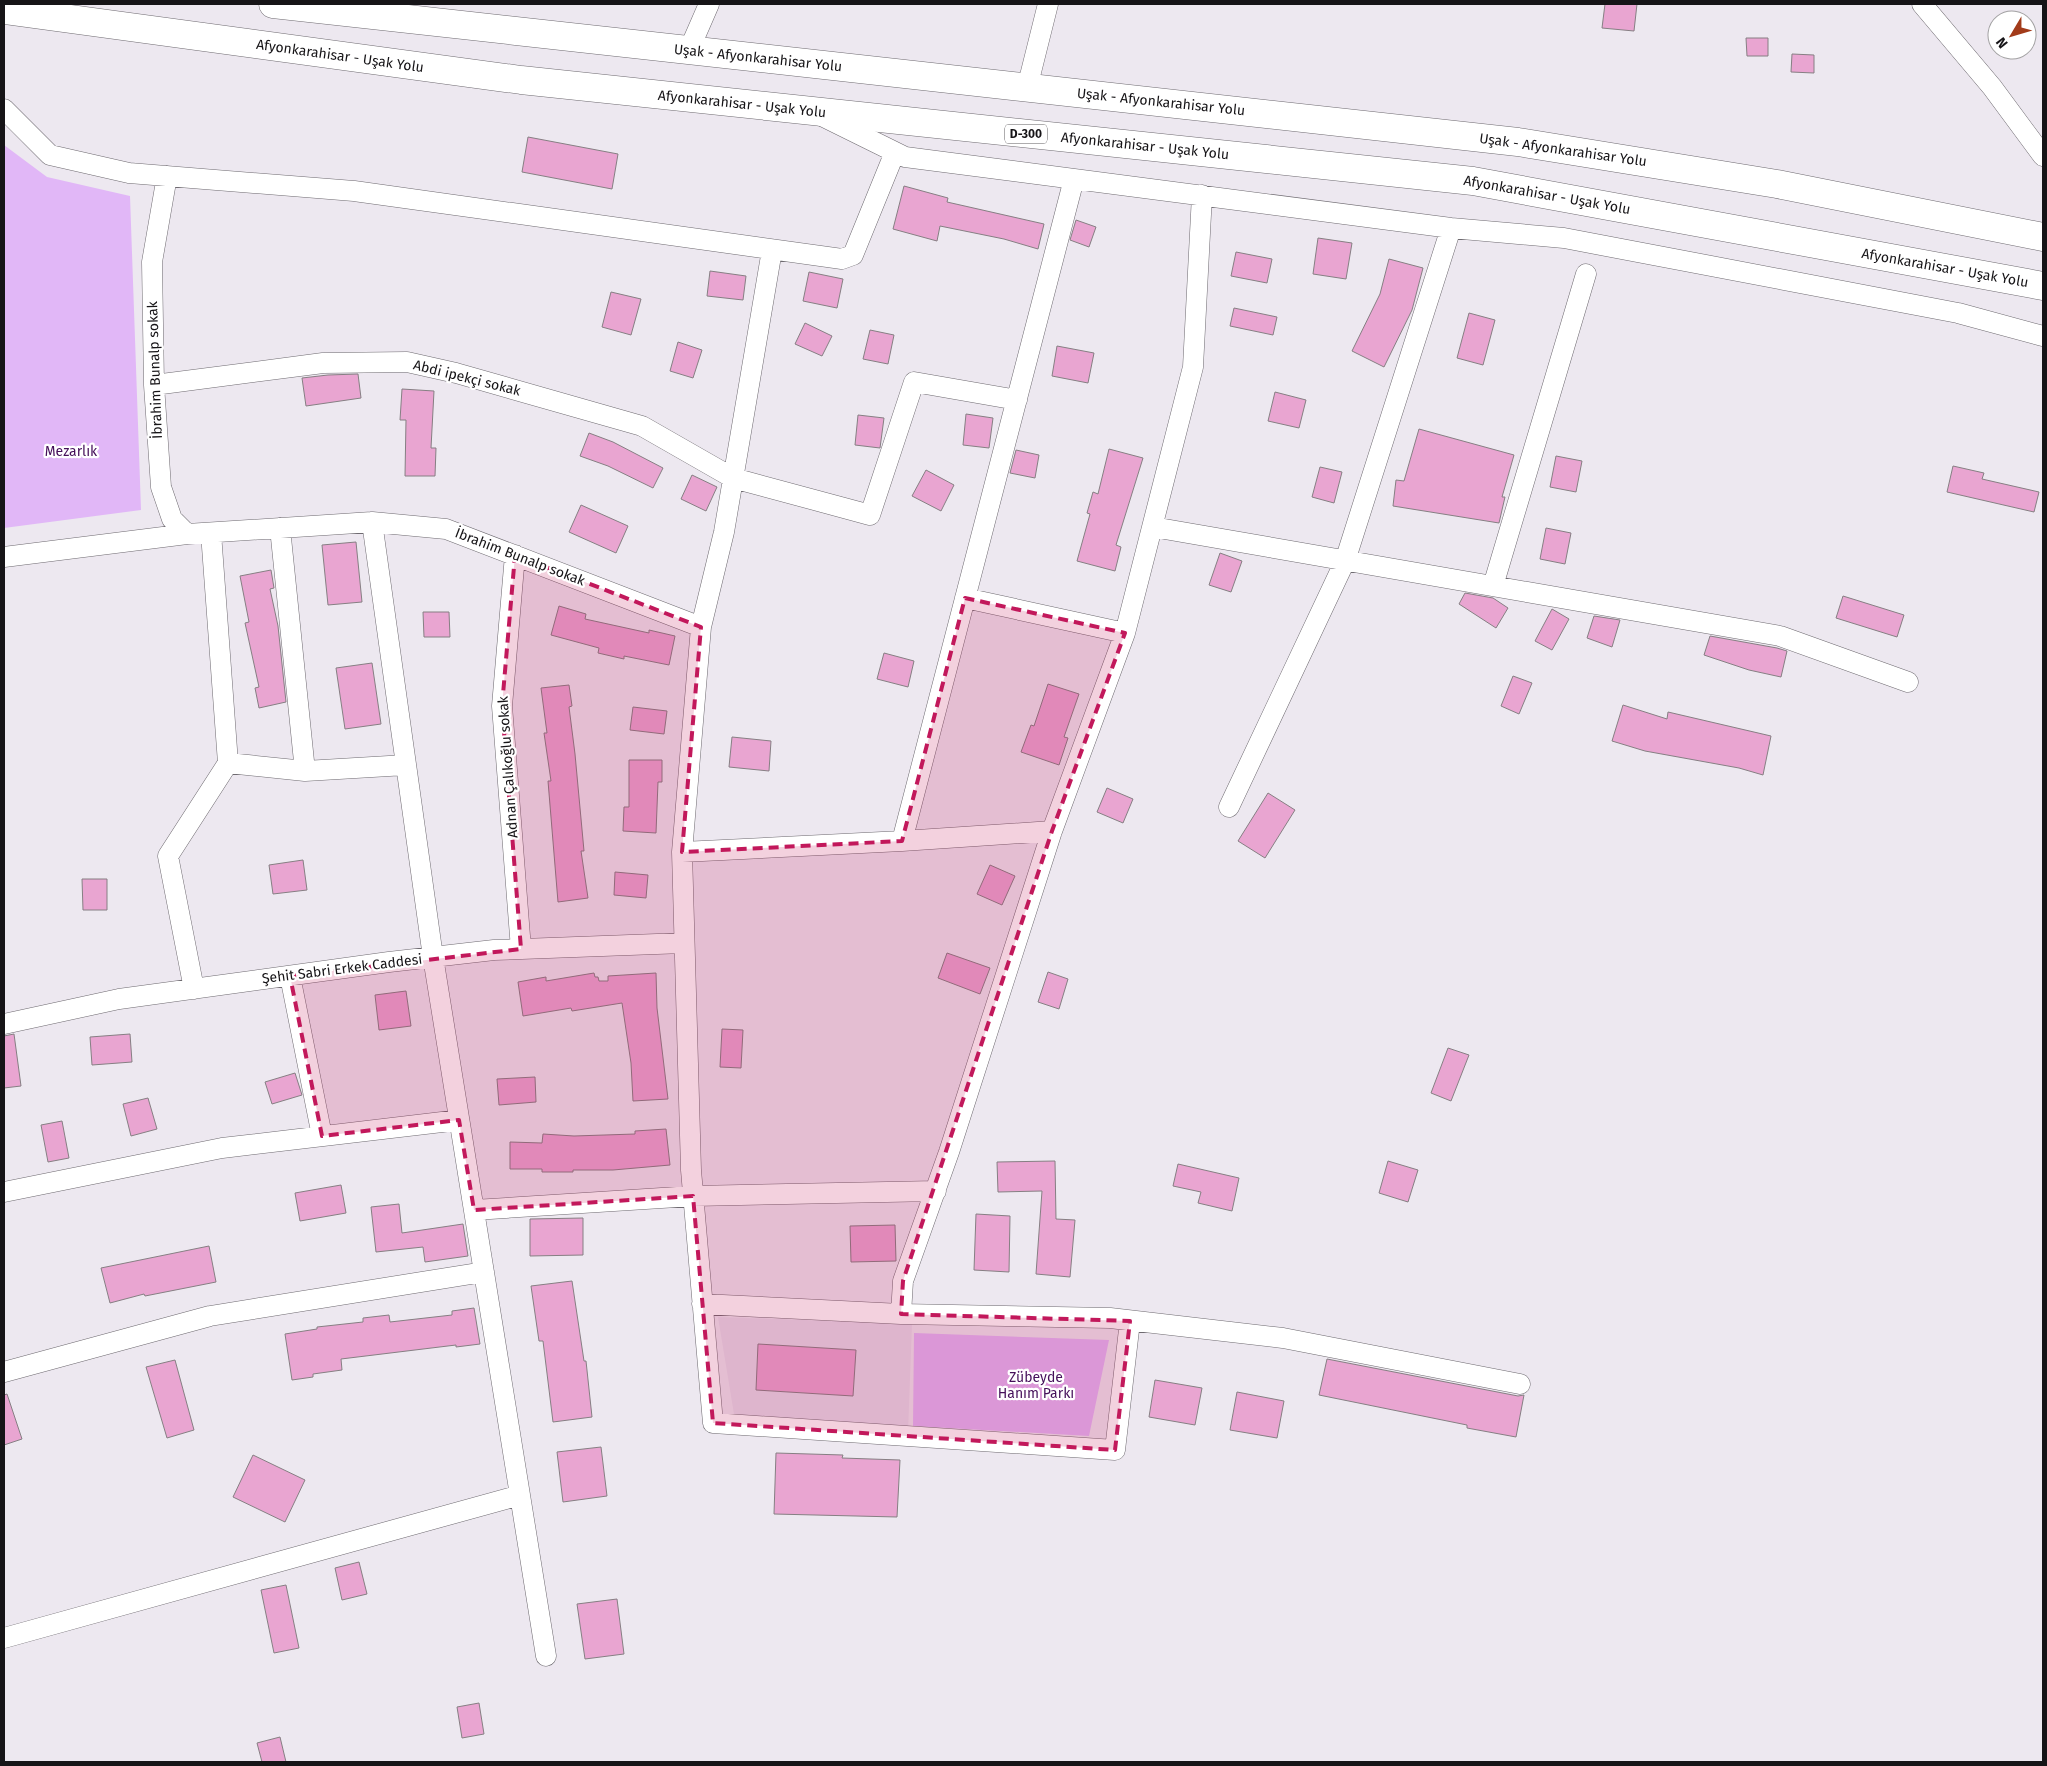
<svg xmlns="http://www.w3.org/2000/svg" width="2047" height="1766" font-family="'Fira Sans',sans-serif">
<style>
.built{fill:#e5dcea}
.green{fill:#e1b7f7}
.building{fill:#e9a5d1;stroke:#867f83}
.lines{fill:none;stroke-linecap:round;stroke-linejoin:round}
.minor-casing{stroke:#6e6a70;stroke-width:21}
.highway-casing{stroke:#6e6a70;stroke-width:29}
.minor{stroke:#fff;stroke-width:20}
.highway{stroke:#fff;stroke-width:28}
.marked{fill:#c2185b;fill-opacity:0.2;stroke:#c2185b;stroke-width:4;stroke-dasharray:10 6;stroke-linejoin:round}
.labels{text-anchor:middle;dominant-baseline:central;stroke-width:4.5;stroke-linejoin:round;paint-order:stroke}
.shield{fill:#fff;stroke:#5c5a5d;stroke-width:1}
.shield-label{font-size:12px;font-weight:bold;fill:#161417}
.street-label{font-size:14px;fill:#161417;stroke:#fff}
.park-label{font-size:14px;fill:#45105a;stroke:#fff}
</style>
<rect width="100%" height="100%" fill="#ede8f0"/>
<path class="built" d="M 718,1317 L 912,1324 L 908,1432 L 734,1414 Z"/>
<path class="green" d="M 4,145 L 47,177 L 130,196 L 141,510 L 4,528 Z
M 914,1333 L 1109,1340 L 1089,1436 L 913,1426 Z"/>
<path class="building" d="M 1605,4 L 1637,4 L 1634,31 L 1602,28 Z
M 1746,38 L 1768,38 L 1768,56 L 1747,56 Z
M 1792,54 L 1814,55 L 1814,73 L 1791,72 Z
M 528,137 L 618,154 L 612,189 L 522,172 Z
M 904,186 L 948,198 L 947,202 L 1044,224 L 1038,249 L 1004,239 L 940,226 L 937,241 L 893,229 Z
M 1076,220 L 1096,227 L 1089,247 L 1070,240 Z
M 1318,238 L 1352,243 L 1346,279 L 1313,274 Z
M 1236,252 L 1272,259 L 1267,283 L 1231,276 Z
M 1389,259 L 1423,268 L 1412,310 L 1384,367 L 1352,351 L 1380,294 Z
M 710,271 L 746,276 L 743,300 L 707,296 Z
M 809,272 L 843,279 L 837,308 L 803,301 Z
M 611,292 L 641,299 L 631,335 L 602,327 Z
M 1234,308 L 1277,317 L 1273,335 L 1230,326 Z
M 1469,313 L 1495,320 L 1483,365 L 1457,358 Z
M 805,323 L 832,336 L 822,356 L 795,344 Z
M 870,330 L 894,335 L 888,364 L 863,359 Z
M 678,342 L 702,350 L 693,378 L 670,371 Z
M 1057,346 L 1094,353 L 1088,383 L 1052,376 Z
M 358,374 L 361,398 L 306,406 L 302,378 L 328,375 Z
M 402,389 L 434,391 L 431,448 L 436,448 L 435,476 L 405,476 L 406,420 L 400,420 Z
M 1275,392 L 1306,400 L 1299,428 L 1268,421 Z
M 966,414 L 993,418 L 989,448 L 963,445 Z
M 858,415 L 884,418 L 880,448 L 855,445 Z
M 1419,429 L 1514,455 L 1502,497 L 1505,497 L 1499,523 L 1393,506 L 1396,480 L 1404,481 Z
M 589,433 L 613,442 L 663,468 L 653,488 L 608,466 L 580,456 Z
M 1109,449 L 1143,458 L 1116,545 L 1121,547 L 1115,571 L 1077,561 L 1090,514 L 1087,513 L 1093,492 L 1098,494 Z
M 1016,450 L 1039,455 L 1035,478 L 1010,473 Z
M 1556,456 L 1582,461 L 1576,492 L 1550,487 Z
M 1953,466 L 1984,473 L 1982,479 L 2039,492 L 2034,512 L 1947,492 Z
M 1320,467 L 1342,472 L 1334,503 L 1312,497 Z
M 926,470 L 954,485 L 941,511 L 912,496 Z
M 692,475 L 717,487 L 706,511 L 681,499 Z
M 581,505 L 628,526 L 616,553 L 569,532 Z
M 1546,528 L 1571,533 L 1565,564 L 1540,559 Z
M 356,542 L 362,602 L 328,605 L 322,545 Z
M 1220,553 L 1242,561 L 1231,592 L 1209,585 Z
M 271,570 L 274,588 L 270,589 L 278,626 L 286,702 L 259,708 L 255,688 L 259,687 L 245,623 L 249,622 L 240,576 Z
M 1465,593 L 1493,598 L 1508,608 L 1496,628 L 1459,604 Z
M 1843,596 L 1904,615 L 1897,637 L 1836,618 Z
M 559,606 L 586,614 L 585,619 L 649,633 L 649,630 L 675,636 L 669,665 L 624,656 L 624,659 L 598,653 L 599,648 L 551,635 Z
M 1552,609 L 1569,619 L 1552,650 L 1535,641 Z
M 423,612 L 449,612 L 450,637 L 424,637 Z
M 1594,616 L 1620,620 L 1612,647 L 1587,638 Z
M 1710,636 L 1777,648 L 1787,651 L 1781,677 L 1749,670 L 1704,655 Z
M 884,653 L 914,661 L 908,687 L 877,679 Z
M 372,663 L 381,724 L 345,729 L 336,668 Z
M 1513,676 L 1532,683 L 1519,714 L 1501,706 Z
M 1048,684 L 1079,694 L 1064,737 L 1068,738 L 1059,765 L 1021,752 L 1031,725 L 1034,726 Z
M 569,685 L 572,706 L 569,707 L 575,754 L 584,851 L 581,851 L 588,898 L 558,902 L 548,781 L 551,781 L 544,733 L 547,733 L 541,688 Z
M 1623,705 L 1667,719 L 1668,712 L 1771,736 L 1763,775 L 1739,768 L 1645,751 L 1612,741 Z
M 633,707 L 667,711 L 664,734 L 630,730 Z
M 732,737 L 771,741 L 769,771 L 729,767 Z
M 629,760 L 662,760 L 662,782 L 658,782 L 656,833 L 623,831 L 624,807 L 629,807 Z
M 1107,788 L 1133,799 L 1123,823 L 1097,812 Z
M 1268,793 L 1295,810 L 1265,858 L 1238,841 Z
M 303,860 L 307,890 L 273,894 L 269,865 Z
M 990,865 L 1015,876 L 1002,905 L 977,894 Z
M 615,872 L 648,875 L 646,898 L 614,895 Z
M 82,879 L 107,879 L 107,910 L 83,910 Z
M 947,953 L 990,968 L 980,994 L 938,978 Z
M 1048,972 L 1068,979 L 1059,1009 L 1038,1002 Z
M 594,973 L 595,977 L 598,977 L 599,981 L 608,981 L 608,976 L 656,973 L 657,1008 L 668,1099 L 633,1101 L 631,1063 L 622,1003 L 572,1011 L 571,1008 L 523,1016 L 518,982 L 546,977 L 546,981 Z
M 406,991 L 411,1026 L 379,1030 L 375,995 Z
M 722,1029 L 743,1030 L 741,1068 L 720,1067 Z
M 14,1034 L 21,1086 L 4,1088 L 4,1036 Z
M 130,1034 L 132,1062 L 92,1065 L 90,1037 Z
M 1448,1048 L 1469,1055 L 1451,1101 L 1431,1093 Z
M 295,1073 L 302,1095 L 272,1104 L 265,1082 Z
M 535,1077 L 536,1102 L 499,1105 L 497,1079 Z
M 148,1098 L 157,1129 L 131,1136 L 123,1104 Z
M 62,1121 L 69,1158 L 48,1162 L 41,1125 Z
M 666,1129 L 670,1165 L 613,1170 L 573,1170 L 573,1172 L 542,1172 L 542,1169 L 510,1169 L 510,1142 L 542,1143 L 543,1134 L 574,1136 L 635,1134 L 635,1131 Z
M 1055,1161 L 1056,1219 L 1075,1220 L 1070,1277 L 1036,1274 L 1042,1191 L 998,1192 L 997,1162 Z
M 1388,1161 L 1418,1170 L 1408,1202 L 1379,1193 Z
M 1178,1164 L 1239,1178 L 1232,1211 L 1198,1203 L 1201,1192 L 1173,1186 Z
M 341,1185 L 346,1213 L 300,1221 L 295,1193 Z
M 399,1204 L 402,1233 L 463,1224 L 468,1256 L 425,1262 L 423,1247 L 376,1252 L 371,1207 Z
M 976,1214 L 1010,1216 L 1009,1272 L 974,1270 Z
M 583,1218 L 583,1255 L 530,1256 L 530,1219 Z
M 895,1225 L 896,1261 L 851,1262 L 850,1226 Z
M 209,1246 L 216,1282 L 145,1296 L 144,1294 L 110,1303 L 101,1268 Z
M 572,1281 L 584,1361 L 586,1361 L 592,1417 L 553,1422 L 543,1341 L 539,1341 L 531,1286 Z
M 474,1308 L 480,1344 L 456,1347 L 456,1345 L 341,1359 L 342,1370 L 313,1374 L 313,1377 L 292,1380 L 285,1334 L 317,1329 L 317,1327 L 363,1322 L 363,1318 L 389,1315 L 390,1322 L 452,1315 L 452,1311 Z
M 758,1344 L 856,1350 L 853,1396 L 756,1390 Z
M 1327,1359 L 1518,1396 L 1524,1395 L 1516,1437 L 1467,1428 L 1467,1425 L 1319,1395 Z
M 175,1360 L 194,1430 L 167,1438 L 146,1367 Z
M 1155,1380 L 1202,1388 L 1195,1425 L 1149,1417 Z
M 1237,1392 L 1284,1401 L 1277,1438 L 1230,1430 Z
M 7,1394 L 22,1439 L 4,1445 L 4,1395 Z
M 601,1447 L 607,1496 L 563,1502 L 557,1452 Z
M 776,1453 L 843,1455 L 842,1458 L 900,1460 L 897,1517 L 774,1514 Z
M 253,1455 L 305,1480 L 285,1522 L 233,1497 Z
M 359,1562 L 367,1594 L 342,1600 L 335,1568 Z
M 286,1585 L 299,1648 L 274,1653 L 261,1590 Z
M 617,1599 L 624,1654 L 585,1659 L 577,1604 Z
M 479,1703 L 484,1734 L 462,1738 L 457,1707 Z
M 280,1737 L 286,1762 L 262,1762 L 257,1743 Z"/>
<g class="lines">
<defs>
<path id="minor" d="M 1922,4 L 1992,87 L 2043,156
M 689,50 L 709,4
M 1027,88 L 1048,4
M 4,109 L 50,155 L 129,173 L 354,191 L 842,259 L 853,255 L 895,152
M 822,116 L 905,157 L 1451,228 L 1564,238 L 1958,313 L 2043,336
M 167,176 L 152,262 L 154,385 L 161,487 L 172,519 L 187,534 L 372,522 L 446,529 L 701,627
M 772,250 L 724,532 L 701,627 L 682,852 L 691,1170 L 713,1423 L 1115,1450 L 1130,1321
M 154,385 L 323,363 L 407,362 L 456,373 L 642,426 L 733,478 L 870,515 L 914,382 L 1017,400
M 372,522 L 433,957 L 546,1656
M 1153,527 L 1780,636 L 1908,682
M 280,528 L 305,771
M 211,533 L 228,763 L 305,771 L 406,765
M 515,555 L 502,706 L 521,949
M 4,557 L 187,534
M 1493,586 L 1586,274
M 965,598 L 1125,633
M 1229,807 L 1345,561 L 1451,228
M 902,841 L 1074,179
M 682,852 L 902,841 L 1052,831
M 290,976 L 322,1136
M 194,989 L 168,856 L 228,763
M 4,1024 L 119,999 L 389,962 L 494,950 L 684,943
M 4,1192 L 222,1148 L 459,1120
M 474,1210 L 693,1196 L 936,1191
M 702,1304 L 901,1314 L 1110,1318 L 1283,1338 L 1520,1384
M 901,1314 L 903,1281 L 949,1152 L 1052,831 L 1125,633 L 1193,367 L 1202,195
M 4,1372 L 210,1316 L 484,1272
M 4,1638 L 520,1495"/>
<path id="highway" d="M 273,4 L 1518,142 L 1777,184 L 2043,237
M 4,10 L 521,80 L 1473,181 L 2043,286"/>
</defs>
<use href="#minor" class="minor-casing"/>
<use href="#highway" class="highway-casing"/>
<use href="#minor" class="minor"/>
<use href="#highway" class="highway"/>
</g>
<path class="marked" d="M 515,555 L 701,627 L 682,852 L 902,841 L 965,598 L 1125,633 L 1052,831 L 903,1281 L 901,1314 L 1130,1321 L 1115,1450 L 713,1423 L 693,1196 L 474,1210 L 459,1120 L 322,1136 L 290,976 L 521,949 L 502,706 Z"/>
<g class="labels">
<rect class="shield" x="1005" y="124.5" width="42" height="19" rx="4"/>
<g class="shield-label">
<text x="1026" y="134">D-300</text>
</g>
<g class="street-label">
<text transform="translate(340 56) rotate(8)">Afyonkarahisar - Uşak Yolu</text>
<text transform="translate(758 58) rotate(6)">Uşak - Afyonkarahisar Yolu</text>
<text transform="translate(1161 102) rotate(6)">Uşak - Afyonkarahisar Yolu</text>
<text transform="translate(742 104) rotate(6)">Afyonkarahisar - Uşak Yolu</text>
<text transform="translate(1145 146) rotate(6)">Afyonkarahisar - Uşak Yolu</text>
<text transform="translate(1563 150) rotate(8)">Uşak - Afyonkarahisar Yolu</text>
<text transform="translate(1547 195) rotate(10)">Afyonkarahisar - Uşak Yolu</text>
<text transform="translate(1945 268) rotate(10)">Afyonkarahisar - Uşak Yolu</text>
<text transform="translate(155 370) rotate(-92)">İbrahim Bunalp sokak</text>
<text transform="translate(467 378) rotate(14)">Abdi ipekçi sokak</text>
<text transform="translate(520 557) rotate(21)">İbrahim Bunalp sokak</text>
<text transform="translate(508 767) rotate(-94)">Adnan Çalıkoğlu sokak</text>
<text transform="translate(342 969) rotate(-7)">Şehit Sabri Erkek Caddesi</text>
</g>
<g class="park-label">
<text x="71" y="451">Mezarlık</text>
<text x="1036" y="1377">Zübeyde<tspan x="1036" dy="16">Hanım Parkı</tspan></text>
</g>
</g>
<rect width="2047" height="1766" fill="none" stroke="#161417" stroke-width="10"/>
<g transform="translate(2012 35) rotate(232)"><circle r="24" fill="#ffffff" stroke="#a2a1a2"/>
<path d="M0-4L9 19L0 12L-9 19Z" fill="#a23b1a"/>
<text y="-8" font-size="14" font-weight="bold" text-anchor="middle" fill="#161417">N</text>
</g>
</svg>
